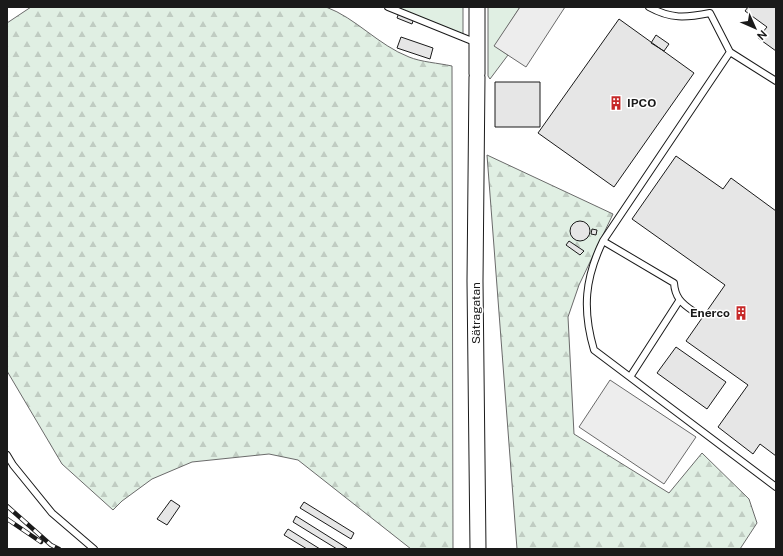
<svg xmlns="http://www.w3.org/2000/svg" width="783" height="556" font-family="'Public Sans',sans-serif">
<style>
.green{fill:#e0efe3;stroke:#6a6a6a}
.forest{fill:url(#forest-firs);stroke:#6a6a6a}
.parking{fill:#ededed;stroke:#6a6a6a}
.building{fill:#e6e6e6;stroke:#1a1a1a}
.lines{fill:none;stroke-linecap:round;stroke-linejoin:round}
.service-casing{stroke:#1a1a1a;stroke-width:8}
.tertiary-casing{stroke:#1a1a1a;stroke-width:17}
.service{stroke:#fff;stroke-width:6}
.tertiary{stroke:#fff;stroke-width:15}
.rail-casing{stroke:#1a1a1a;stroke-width:4.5}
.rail{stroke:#fff;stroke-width:3;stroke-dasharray:9;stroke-linecap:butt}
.labels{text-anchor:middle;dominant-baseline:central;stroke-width:3;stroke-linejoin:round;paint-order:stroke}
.poi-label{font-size:12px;font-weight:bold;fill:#1a1a1a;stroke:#fff;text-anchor:start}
.street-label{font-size:12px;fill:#1a1a1a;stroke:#fff}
</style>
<defs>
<pattern id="forest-firs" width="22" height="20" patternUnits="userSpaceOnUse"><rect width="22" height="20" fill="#e0efe3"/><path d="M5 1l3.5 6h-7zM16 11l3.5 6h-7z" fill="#c0ccc2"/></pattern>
</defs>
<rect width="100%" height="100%" fill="#fff"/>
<path class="green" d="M 388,7 L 463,7 L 463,38 Z
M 488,7 L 520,7 L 495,46 L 508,55 L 490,79 L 488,76 Z"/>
<path class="forest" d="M 31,7 L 326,7 C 356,18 378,45 409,57 C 421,62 438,63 452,66 L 453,549 L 411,549 L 298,460 L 269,454 L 192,462 L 152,479 L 122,501 L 113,510 L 62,464 L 7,371 L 7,23 Z
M 487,155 L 613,214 L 579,285 L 568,317 L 574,434 L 669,493 L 702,453 L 749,499 L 757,523 L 740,549 L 517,549 Z"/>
<path class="parking" d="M 520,7 L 565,7 L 526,67 L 494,46 Z
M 610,380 L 696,437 L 664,484 L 579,427 Z"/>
<path class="building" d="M 748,7 L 776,7 L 776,51 L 758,38 L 767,27 L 745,11 Z
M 400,10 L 415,15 L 412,24 L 397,18 Z
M 619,19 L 694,73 L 614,187 L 538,133 Z
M 656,35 L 669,44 L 664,51 L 651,43 Z
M 401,37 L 433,48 L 430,59 L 397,48 Z
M 495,82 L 540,82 L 540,127 L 495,127 Z
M 676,156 L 723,189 L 731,178 L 776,211 L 776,456 L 760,444 L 753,454 L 718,427 L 748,385 L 686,341 L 725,285 L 632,219 Z
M570 231a10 10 0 1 1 20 0a10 10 0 1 1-20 0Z
M 592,229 L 597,230 L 596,235 L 591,234 Z
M 569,241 L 584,251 L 580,255 L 566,245 Z
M 676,347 L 726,382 L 707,409 L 657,373 Z
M 171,500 L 180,506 L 167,525 L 157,519 Z
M 304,502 L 354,533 L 351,539 L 300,508 Z
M 296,516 L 347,548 L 337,549 L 293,522 Z
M 288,529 L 320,549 L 307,549 L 284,535 Z"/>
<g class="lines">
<defs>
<path id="service" d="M 388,7 L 477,43
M 649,7 C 671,19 685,18 710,13 L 730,52 L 776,81
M 730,52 L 603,241 C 585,278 582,309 594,350 L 776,487
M 603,241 L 674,283 C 675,297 681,303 693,311
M 630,377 L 679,301
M 7,455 L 13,465 L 52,513 L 94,549"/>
<path id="tertiary" d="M 477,74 L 477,7
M 477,77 L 475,281 L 478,549"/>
</defs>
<use href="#service" class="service-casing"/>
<use href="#tertiary" class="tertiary-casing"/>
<use href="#service" class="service"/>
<use href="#tertiary" class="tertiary"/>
<defs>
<path id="rail" d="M 7,506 L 51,545 L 59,549
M 7,519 L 41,542"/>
</defs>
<use href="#rail" class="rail-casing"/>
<use href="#rail" class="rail"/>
</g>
<defs>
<symbol id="building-bare" viewBox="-9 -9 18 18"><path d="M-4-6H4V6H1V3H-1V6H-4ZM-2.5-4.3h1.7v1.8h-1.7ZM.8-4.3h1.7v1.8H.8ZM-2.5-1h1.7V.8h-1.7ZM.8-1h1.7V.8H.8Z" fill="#c62828" stroke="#fff" stroke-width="2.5" paint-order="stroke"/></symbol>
</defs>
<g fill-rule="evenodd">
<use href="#building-bare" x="606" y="93" width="20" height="20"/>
<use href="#building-bare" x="731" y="303" width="20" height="20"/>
</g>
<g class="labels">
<g class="poi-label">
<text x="627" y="103">IPCO</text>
<text x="730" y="313" text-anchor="end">Enerco</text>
</g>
<g class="street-label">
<text transform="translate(476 313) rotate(-90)">Sätragatan</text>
</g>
</g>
<rect width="783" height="556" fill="none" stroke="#1a1a1a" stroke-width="16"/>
<g transform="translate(755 28) rotate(135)" stroke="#ffffff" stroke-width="3" paint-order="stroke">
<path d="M0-3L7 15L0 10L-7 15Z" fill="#1a1a1a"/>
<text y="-6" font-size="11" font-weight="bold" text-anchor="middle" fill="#1a1a1a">N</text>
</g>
</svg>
